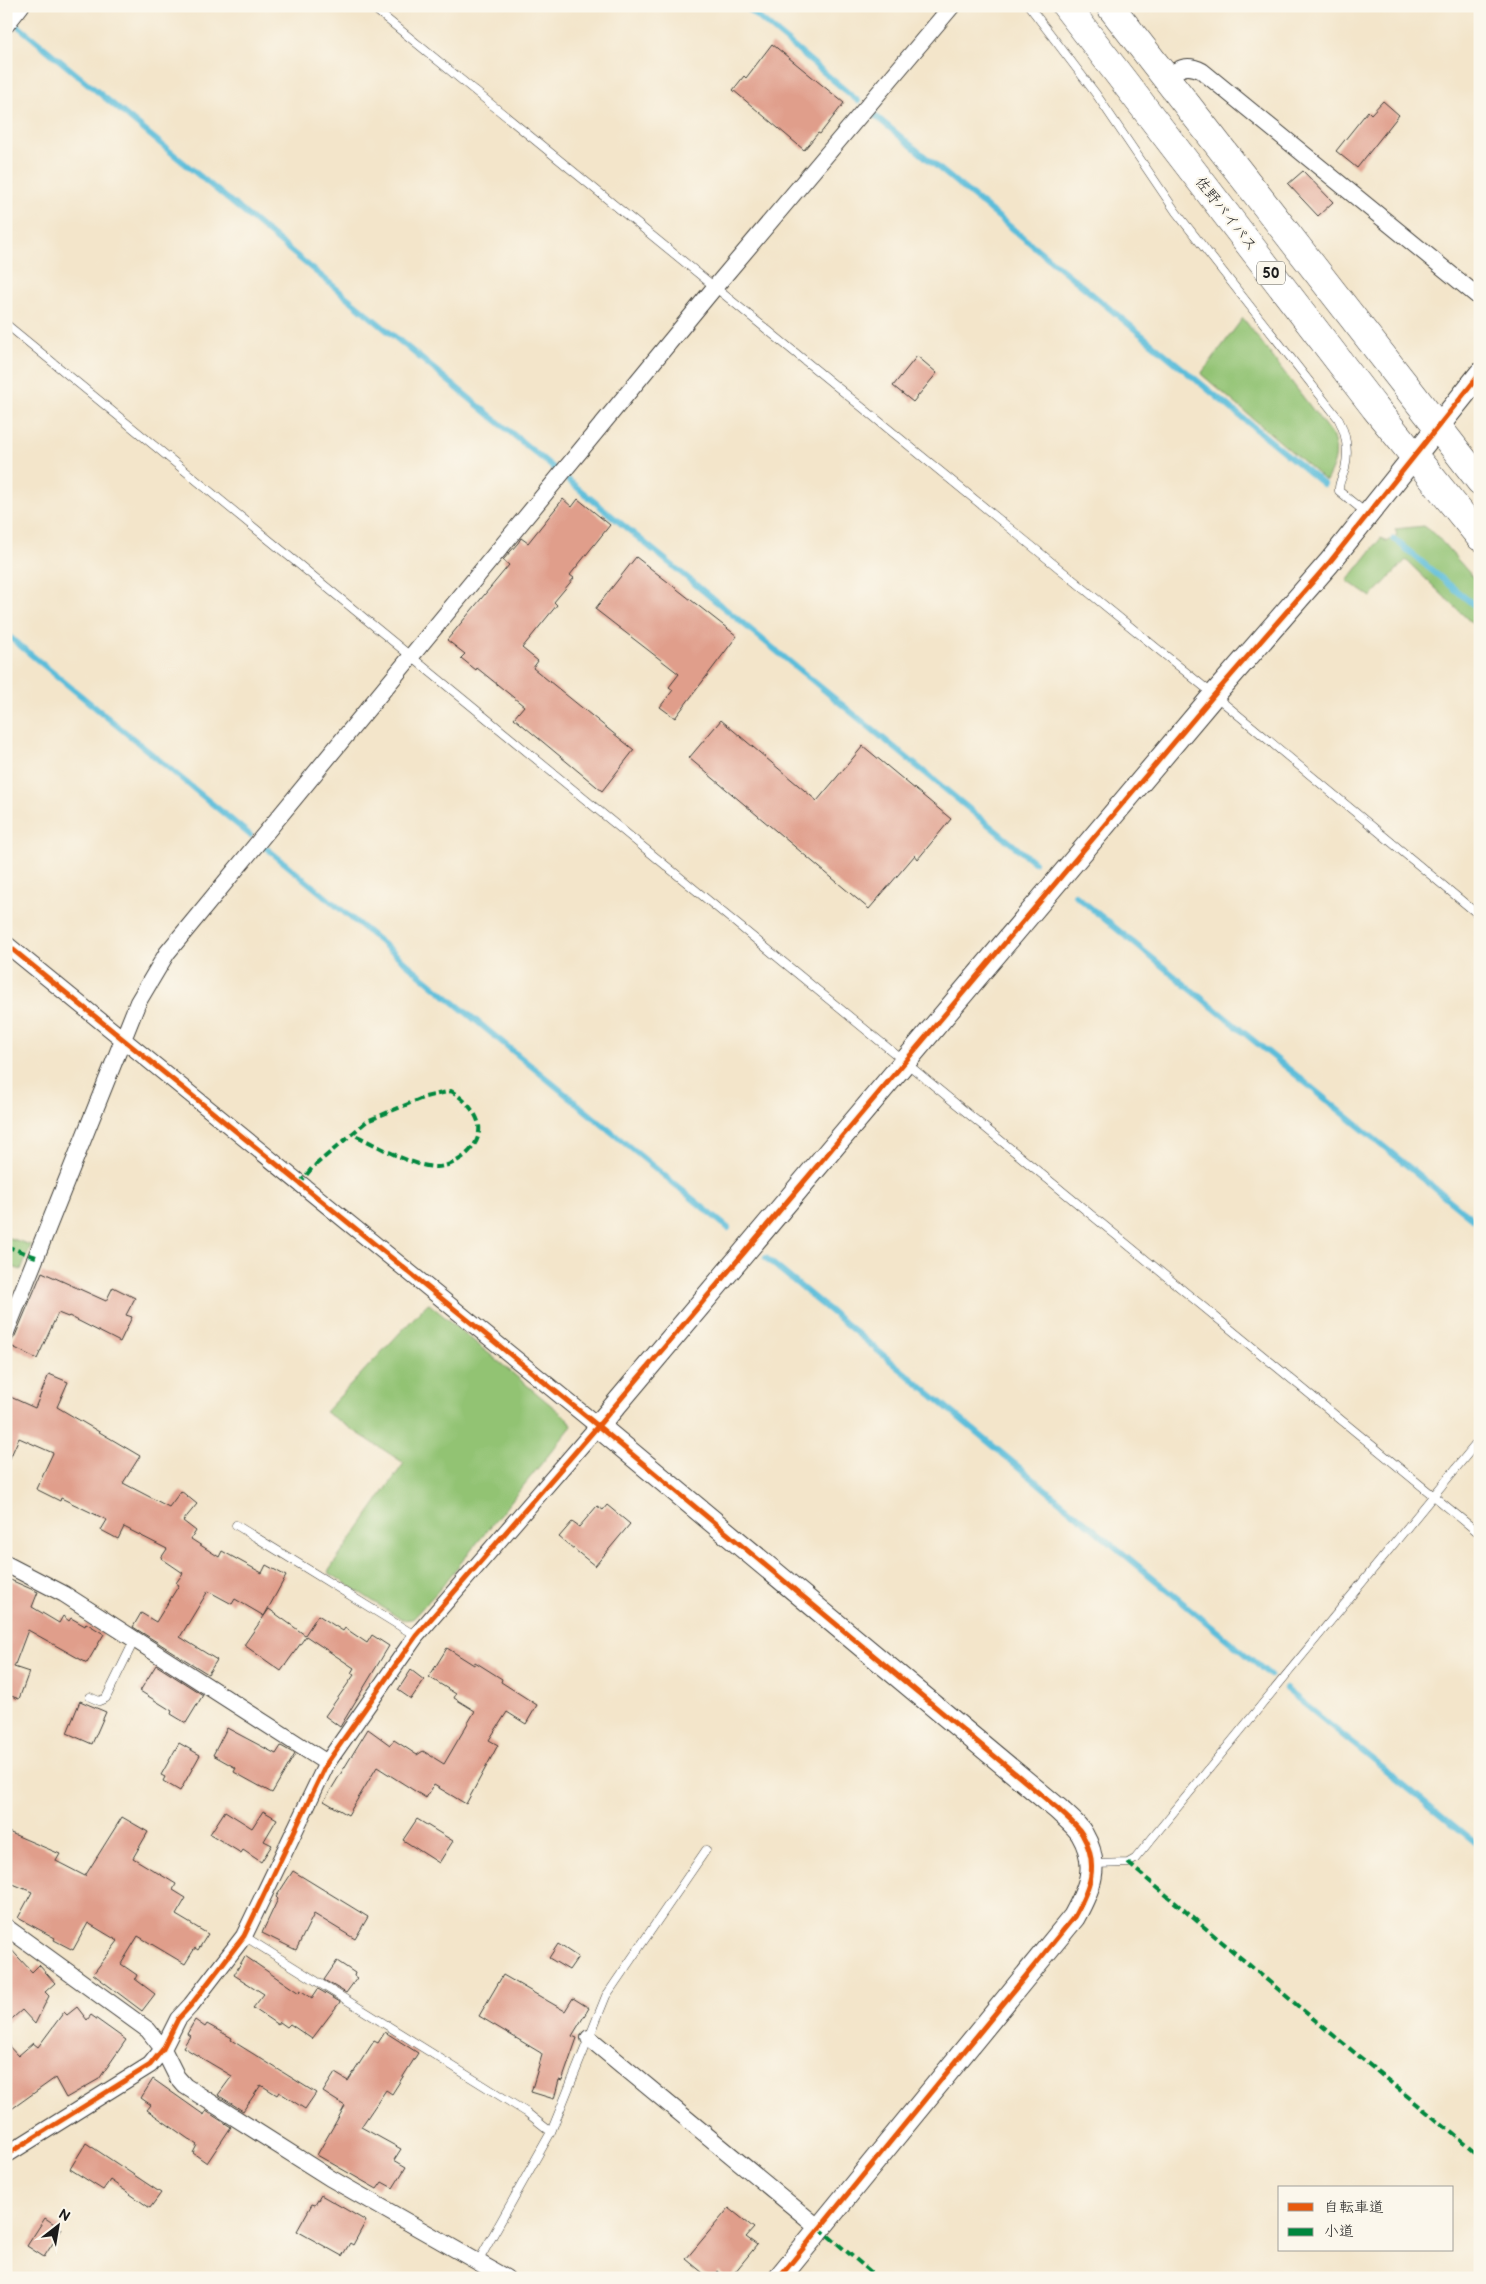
<svg xmlns="http://www.w3.org/2000/svg" width="1486" height="2284" font-family="'Balsamiq Sans','Klee One',sans-serif">
<style>
.green{fill:#92c373;stroke:#577048}
.lines{fill:none;stroke-linecap:round;stroke-linejoin:round}
.stream{stroke:#5cbdda;stroke-width:6}
.building{fill:#e09e8b}
.lane-casing{stroke:#3c3a36;stroke-width:9}
.street-casing{stroke:#3c3a36;stroke-width:18}
.secondary-casing{stroke:#3c3a36;stroke-width:24}
.highway-casing{stroke:#3c3a36;stroke-width:29}
.lane{stroke:#fff;stroke-width:8}
.street{stroke:#fff;stroke-width:16}
.secondary{stroke:#fff;stroke-width:22}
.highway{stroke:#fff;stroke-width:28}
.quiet{stroke:#00873e;stroke-width:4;stroke-dasharray:8 4;stroke-linecap:butt}
.cycleway-casing{stroke:#fbf7ec;stroke-width:8}
.cycleway{stroke:#e8590c;stroke-width:5}
.labels{text-anchor:middle;dominant-baseline:central;stroke-width:4.5;stroke-linejoin:round;paint-order:stroke}
.shield{fill:#fbf7ec;stroke:#5f5e5a;stroke-width:1}
.shield-label{font-size:14px;font-weight:bold;fill:#1c1c1c}
.street-label{font-size:15px;fill:#1c1c1c;stroke:#fbf7ec}
</style>
<rect width="100%" height="100%" fill="#fbf7ec"/>
<filter id="ink" filterUnits="userSpaceOnUse"><feTurbulence type="fractalNoise" baseFrequency=".02" numOctaves="2"/><feDisplacementMap in="SourceGraphic" scale="10" xChannelSelector="R" yChannelSelector="G"/><feConvolveMatrix kernelMatrix="1 2 1 2 8 2 1 2 1" color-interpolation-filters="sRGB"/></filter>
<filter id="wash" filterUnits="userSpaceOnUse"><feTurbulence type="fractalNoise" baseFrequency=".0096" numOctaves="4" result="noise"/><feDisplacementMap in="SourceGraphic" scale="20" xChannelSelector="R" yChannelSelector="G"/><feGaussianBlur stdDeviation="1.12" result="paint"/><feColorMatrix in="noise" values="0 0 0 0 0 0 0 0 0 0 0 0 0 0 0 0 0 1.4 0 .05"/><feComposite in="paint" operator="in"/></filter>
<g filter="url(#wash)">
<rect width="100%" height="100%" fill="#f3e5ca"/>
<path class="green" d="M 1243,318 L 1332,435 C 1339,453 1335,464 1326,481 L 1201,374 Z
M 1424,526 L 1435,534 L 1480,585 L 1480,631 L 1406,560 L 1371,597 L 1347,581 L 1381,538 L 1387,542 L 1397,535 L 1395,529 Z
M 6,1237 L 31,1245 L 21,1270 L 6,1265 Z
M 428,1303 L 569,1420 L 572,1426 L 438,1591 L 412,1619 L 402,1620 L 328,1572 L 404,1463 L 325,1412 Z"/>
<g class="lines">
<path class="stream" d="M 745,6 L 858,101
M 18,26 L 555,469
M 873,114 L 1323,484
M 568,480 L 1034,862
M 1394,539 L 1480,610
M 6,634 L 250,835
M 265,847 L 728,1228
M 1075,895 L 1480,1225
M 766,1258 L 1270,1675
M 1286,1689 L 1480,1847"/>
</g>
<g id="blocks">
<path class="building" d="M 772,44 L 844,103 L 820,134 L 818,133 L 804,150 L 733,90 L 744,76 L 746,78 Z
M 1383,101 L 1399,115 L 1357,168 L 1336,151 L 1368,111 L 1371,114 Z
M 1303,171 L 1333,202 L 1318,216 L 1288,184 Z
M 917,356 L 937,373 L 913,402 L 893,386 Z
M 563,499 L 572,507 L 578,499 L 610,525 L 570,575 L 574,578 L 554,602 L 557,605 L 522,648 L 538,661 L 533,668 L 634,750 L 602,791 L 514,718 L 524,706 L 477,668 L 476,670 L 461,658 L 465,654 L 447,640 L 509,565 L 503,560 L 518,543 L 521,538 L 528,543 Z
M 636,557 L 737,636 L 675,718 L 660,707 L 673,690 L 669,687 L 679,674 L 595,609 Z
M 721,720 L 817,801 L 863,746 L 951,819 L 918,859 L 915,855 L 869,909 L 689,758 Z
M 42,1272 L 106,1301 L 113,1287 L 135,1298 L 126,1315 L 132,1317 L 120,1342 L 69,1316 L 68,1317 L 58,1313 L 37,1359 L 9,1345 L 15,1336 Z
M 49,1374 L 68,1382 L 57,1407 L 140,1456 L 123,1483 L 169,1507 L 181,1491 L 197,1504 L 183,1521 L 196,1531 L 191,1539 L 219,1557 L 222,1551 L 262,1573 L 266,1565 L 286,1576 L 264,1616 L 235,1599 L 232,1604 L 208,1591 L 180,1637 L 217,1660 L 208,1674 L 133,1627 L 141,1613 L 156,1622 L 179,1585 L 176,1583 L 183,1573 L 161,1558 L 167,1549 L 124,1527 L 118,1539 L 101,1530 L 107,1520 L 61,1498 L 60,1501 L 36,1489 L 53,1453 L 19,1438 L 6,1467 L 6,1395 L 35,1408 Z
M 607,1505 L 630,1524 L 595,1566 L 559,1537 L 572,1522 L 579,1527 L 597,1506 L 603,1510 Z
M 6,1578 L 38,1592 L 32,1607 L 59,1623 L 63,1616 L 69,1621 L 71,1618 L 85,1626 L 86,1623 L 104,1634 L 87,1663 L 28,1630 L 14,1667 L 29,1672 L 19,1699 L 6,1694 Z
M 269,1609 L 305,1635 L 318,1615 L 343,1631 L 345,1628 L 367,1643 L 372,1635 L 389,1646 L 340,1727 L 325,1716 L 354,1675 L 351,1673 L 354,1668 L 306,1636 L 281,1671 L 244,1645 Z
M 447,1648 L 474,1665 L 475,1662 L 502,1679 L 501,1682 L 537,1705 L 526,1724 L 507,1712 L 489,1740 L 498,1745 L 466,1804 L 434,1785 L 426,1798 L 377,1767 L 348,1815 L 324,1801 L 368,1729 L 390,1745 L 394,1740 L 417,1755 L 423,1751 L 444,1764 L 475,1711 L 454,1698 L 456,1694 L 429,1677 Z
M 156,1665 L 203,1695 L 186,1723 L 171,1714 L 172,1711 L 140,1691 Z
M 411,1670 L 424,1680 L 411,1699 L 398,1690 Z
M 80,1701 L 106,1712 L 92,1744 L 67,1733 Z
M 227,1728 L 276,1754 L 281,1746 L 295,1754 L 272,1793 L 234,1772 L 236,1768 L 213,1755 Z
M 179,1743 L 200,1755 L 180,1791 L 163,1781 L 165,1777 L 161,1775 Z
M 225,1811 L 252,1828 L 263,1811 L 277,1819 L 264,1841 L 272,1845 L 261,1862 L 243,1850 L 241,1853 L 210,1834 Z
M 122,1817 L 148,1832 L 133,1858 L 176,1884 L 173,1890 L 186,1898 L 176,1915 L 208,1934 L 198,1950 L 195,1948 L 185,1964 L 138,1936 L 121,1964 L 137,1975 L 135,1979 L 155,1994 L 142,2011 L 93,1974 L 118,1941 L 88,1923 L 73,1950 L 54,1940 L 55,1938 L 18,1918 L 32,1892 L 6,1881 L 6,1831 L 60,1854 L 56,1861 L 85,1876 Z
M 417,1819 L 453,1841 L 439,1863 L 403,1840 Z
M 293,1871 L 368,1917 L 355,1939 L 314,1914 L 296,1950 L 262,1933 L 278,1899 L 276,1897 Z
M 6,1944 L 32,1972 L 39,1965 L 55,1983 L 45,1992 L 49,1996 L 35,2024 L 22,2010 L 6,2024 Z
M 558,1944 L 578,1957 L 569,1970 L 549,1958 Z
M 245,1956 L 299,1993 L 300,1990 L 312,1998 L 318,1989 L 340,2002 L 312,2039 L 290,2024 L 287,2027 L 280,2022 L 278,2025 L 253,2008 L 264,1994 L 234,1975 Z
M 337,1961 L 355,1973 L 354,1976 L 357,1978 L 346,1993 L 324,1980 Z
M 503,1975 L 565,2011 L 573,1998 L 589,2008 L 572,2036 L 577,2038 L 562,2081 L 559,2080 L 554,2099 L 531,2092 L 542,2055 L 541,2053 L 479,2016 Z
M 77,2007 L 87,2020 L 91,2015 L 126,2040 L 99,2079 L 66,2098 L 55,2078 L 6,2113 L 6,2043 L 18,2056 L 33,2043 L 38,2047 L 64,2012 L 67,2015 Z
M 195,2020 L 205,2027 L 207,2024 L 232,2038 L 231,2040 L 316,2093 L 305,2109 L 279,2092 L 277,2095 L 261,2085 L 243,2111 L 218,2095 L 232,2076 L 183,2047 L 190,2036 L 187,2034 Z
M 385,2032 L 418,2053 L 392,2094 L 386,2090 L 361,2127 L 401,2149 L 394,2160 L 406,2167 L 393,2188 L 382,2182 L 377,2189 L 317,2155 L 345,2106 L 323,2092 L 335,2073 L 348,2081 L 374,2041 L 378,2043 Z
M 153,2079 L 204,2115 L 206,2111 L 231,2127 L 207,2163 L 193,2153 L 197,2145 L 147,2110 L 151,2105 L 141,2098 Z
M 86,2143 L 161,2193 L 150,2208 L 110,2180 L 103,2190 L 70,2169 Z
M 321,2195 L 366,2221 L 353,2245 L 350,2243 L 342,2256 L 297,2231 L 312,2204 L 315,2205 Z
M 729,2208 L 754,2228 L 746,2237 L 757,2245 L 730,2278 L 726,2278 L 718,2271 L 713,2278 L 709,2278 L 686,2259 Z
M 45,2218 L 62,2229 L 44,2257 L 27,2246 Z"/>
</g>
</g>
<g filter="url(#ink)">
<use href="#blocks" fill-opacity="0" stroke="#3c3a36" stroke-width="1"/>
<g class="lines">
<defs>
<path id="lane" d="M 371,6 L 1214,695 L 1480,916
M 1029,6 L 1096,94 L 1176,212 L 1338,418 C 1346,433 1349,451 1345,469 C 1343,477 1338,482 1339,491 L 1366,513
M 6,324 L 1480,1534
M 236,1525 L 416,1636
M 90,1697 L 99,1701 L 106,1698 L 135,1639
M 1094,1864 L 1128,1863 L 1135,1859 L 1480,1439
M 244,1936 L 526,2112 L 551,2132
M 478,2262 L 551,2132 L 606,1996 L 706,1850"/>
<path id="street" d="M 6,25 L 21,6
M 1166,76 C 1180,68 1187,63 1202,71 L 1480,298
M 6,944 L 598,1426 L 416,1636 L 327,1763 L 244,1936 L 191,2005 L 178,2019 L 163,2049 L 150,2065 L 6,2155
M 6,1332 L 138,1002 L 167,953 L 715,287 L 952,6
M 6,1564 L 64,1594 L 327,1763
M 6,1927 L 148,2030 L 163,2049 L 177,2077 L 185,2086 L 330,2178 L 506,2278
M 589,2038 L 819,2228"/>
<path id="secondary" d="M 779,2278 L 1074,1917 C 1090,1888 1100,1865 1082,1834 C 1077,1825 1065,1816 1058,1809 L 598,1426 L 1214,695 L 1329,563 L 1480,374"/>
<path id="highway" d="M 1066,6 L 1375,408 L 1480,537
M 1110,6 L 1480,481"/>
</defs>
<use href="#lane" class="lane-casing"/>
<use href="#street" class="street-casing"/>
<use href="#secondary" class="secondary-casing"/>
<use href="#highway" class="highway-casing"/>
<use href="#lane" class="lane"/>
<use href="#street" class="street"/>
<use href="#secondary" class="secondary"/>
<use href="#highway" class="highway"/>
<path class="quiet" d="M 299,1184 L 312,1168 L 367,1121 L 425,1097 L 451,1091 C 463,1098 476,1111 479,1125 C 482,1147 457,1166 437,1167 C 411,1167 376,1144 352,1134
M 6,1246 L 36,1257
M 1128,1863 L 1304,2011 L 1480,2156
M 819,2228 L 878,2278"/>
<defs>
<path id="cycleway" d="M 6,944 L 598,1426 L 1058,1809 C 1065,1816 1077,1825 1082,1834 C 1100,1865 1090,1888 1074,1917 L 779,2278
M 6,2155 L 150,2065 L 163,2049 L 178,2019 L 191,2005 L 244,1936 L 327,1763 L 416,1636 L 598,1426 L 1214,695 L 1329,563 L 1480,374"/>
</defs>
<use href="#cycleway" class="cycleway-casing"/>
<use href="#cycleway" class="cycleway"/>
</g>
</g>
<g class="labels">
<rect class="shield" x="1257" y="261.5" width="28" height="23" rx="4"/>
<g class="shield-label">
<text x="1271" y="273">50</text>
</g>
<g class="street-label">
<text transform="translate(1226 214) rotate(52)">佐野バイパス</text>
</g>
</g>
<rect width="1486" height="2284" fill="none" stroke="#fbf7ec" stroke-width="25"/>
<rect x="1278" y="2186" width="175" height="65" fill="#fbf7ec" stroke="#a29f99"/>
<rect x="1288" y="2203" width="25" height="8" fill="#e8590c" stroke="#a29f99"/>
<text x="1324" y="2212" font-size="15" fill="#1c1c1c">自転車道</text>
<rect x="1288" y="2228" width="25" height="8" fill="#00873e" stroke="#a29f99"/>
<text x="1324" y="2236" font-size="15" fill="#1c1c1c">小道</text>
<g transform="translate(58 2226) rotate(31)" stroke="#fbf7ec" stroke-width="4" paint-order="stroke">
<path d="M0-4L9 19L0 12L-9 19Z" fill="#1c1c1c"/>
<text y="-8" font-size="14" font-weight="bold" text-anchor="middle" fill="#1c1c1c">N</text>
</g>
</svg>
